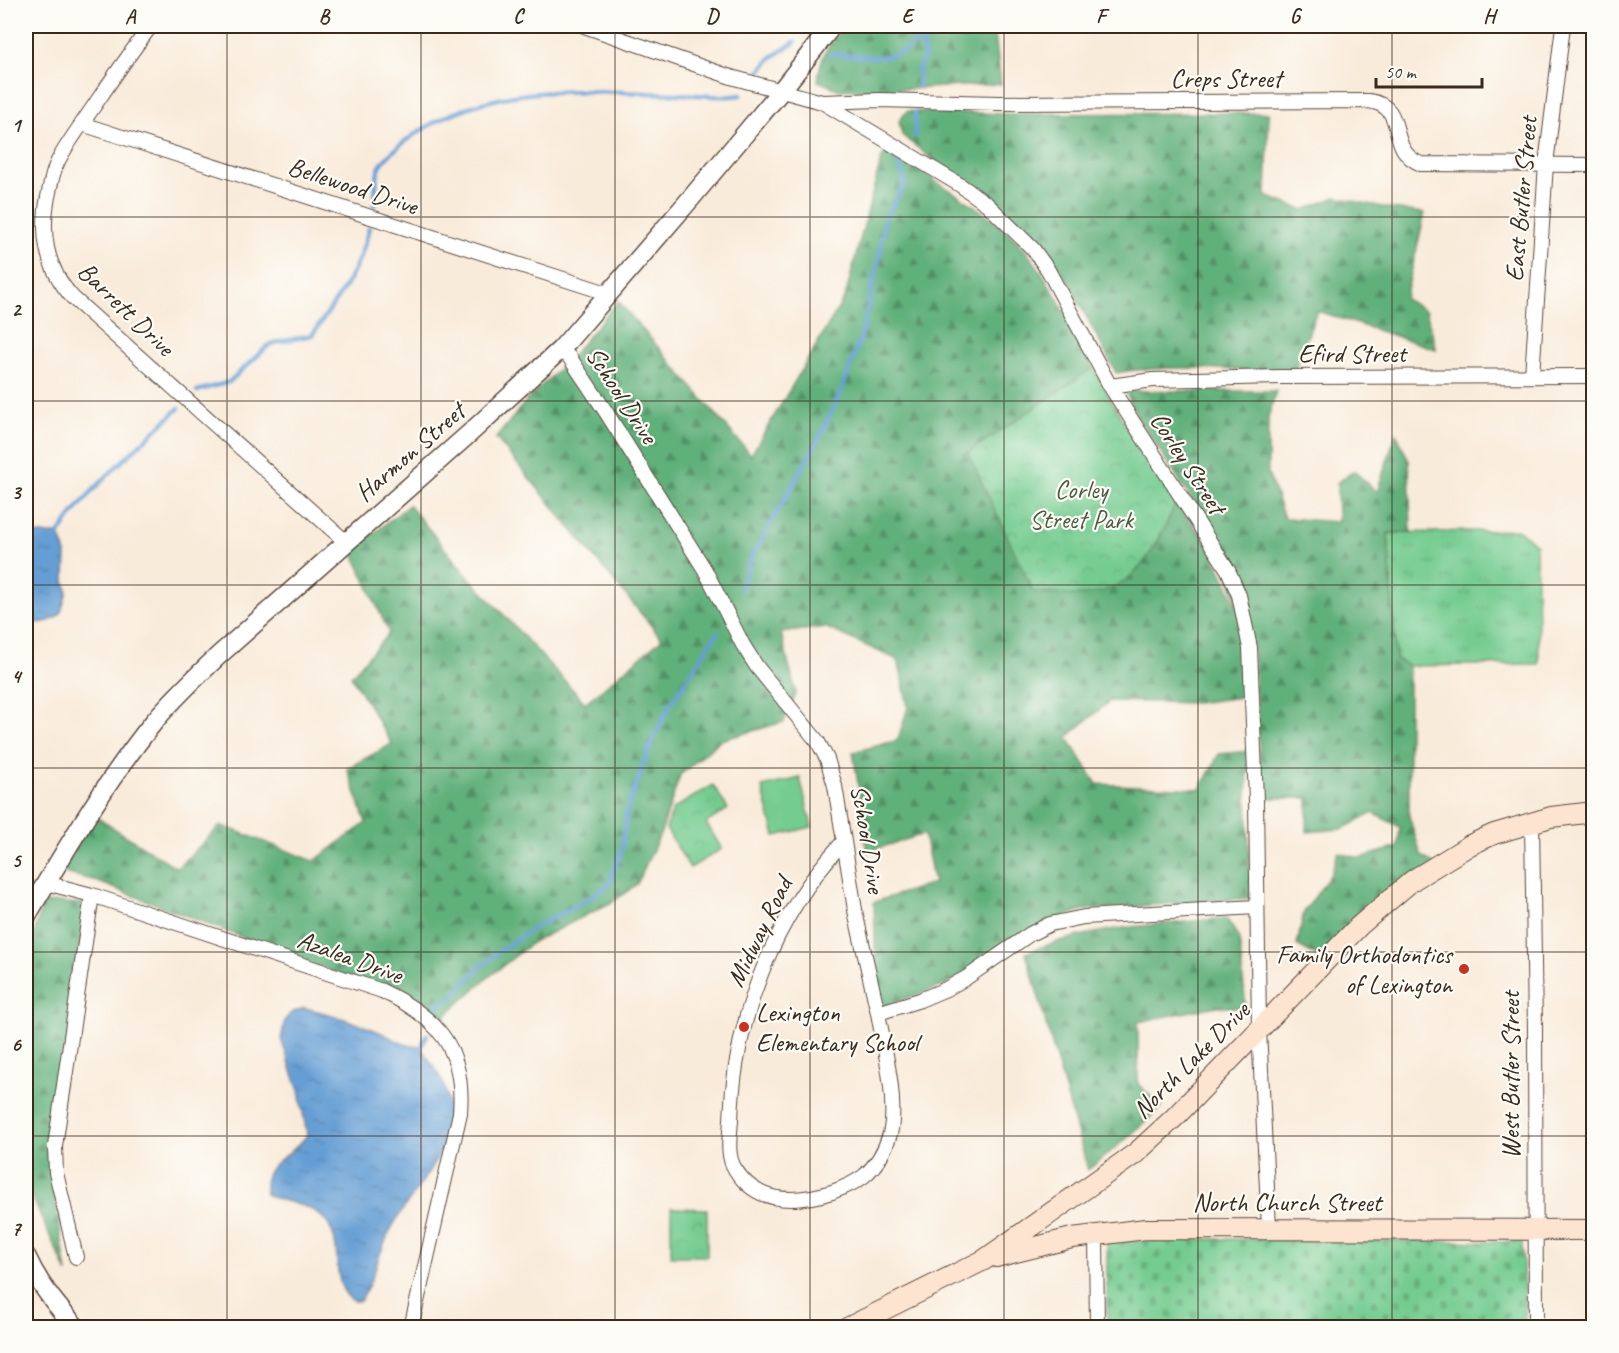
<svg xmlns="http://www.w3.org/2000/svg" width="1619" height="1353" font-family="Caveat,sans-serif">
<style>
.grass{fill:url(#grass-tufts);stroke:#587b57;stroke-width:1.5}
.forest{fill:url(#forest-firs);stroke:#4e6d4c;stroke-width:1.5}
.cemetery{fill:url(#cemetery-stones);stroke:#587b57;stroke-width:1.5}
.park{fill:url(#park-crowns);stroke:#587b57;stroke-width:1.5}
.pitch{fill:#75cc90;stroke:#587b57;stroke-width:1.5}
.water{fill:url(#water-ripples);stroke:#506479;stroke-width:1.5}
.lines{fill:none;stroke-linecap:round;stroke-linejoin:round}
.stream{stroke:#659ed4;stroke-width:4.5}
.minor-casing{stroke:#58473a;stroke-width:16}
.tertiary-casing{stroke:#58473a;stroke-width:21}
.secondary-casing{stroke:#58473a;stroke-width:22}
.minor{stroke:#fff;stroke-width:14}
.tertiary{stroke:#fff;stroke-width:18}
.secondary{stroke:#fde4d1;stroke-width:20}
.grid{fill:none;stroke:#3b2a1e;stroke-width:1.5;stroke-opacity:0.55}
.poi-dot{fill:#c8321e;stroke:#fdfcf7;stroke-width:2}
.labels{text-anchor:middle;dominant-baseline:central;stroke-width:4.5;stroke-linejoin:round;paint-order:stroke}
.street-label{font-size:26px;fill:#3b2a1e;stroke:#fdfcf7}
.park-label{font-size:26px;fill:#4c5b40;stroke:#fdfcf7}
.poi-label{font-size:26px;fill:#3b2a1e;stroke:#fdfcf7;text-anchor:end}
.neatline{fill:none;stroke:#3b2a1e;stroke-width:2}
.grid-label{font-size:20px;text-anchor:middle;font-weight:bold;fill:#3b2a1e}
</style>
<defs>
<pattern id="grass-tufts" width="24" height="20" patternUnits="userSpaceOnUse" patternTransform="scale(1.5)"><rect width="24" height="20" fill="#75cc90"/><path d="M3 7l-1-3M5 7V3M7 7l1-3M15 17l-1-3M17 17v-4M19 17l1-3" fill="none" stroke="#66af7c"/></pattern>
<pattern id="forest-firs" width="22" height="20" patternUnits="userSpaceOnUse" patternTransform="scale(1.5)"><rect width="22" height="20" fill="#60b07a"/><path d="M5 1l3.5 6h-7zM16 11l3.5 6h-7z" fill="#508f63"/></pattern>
<pattern id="cemetery-stones" width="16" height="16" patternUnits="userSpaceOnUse" patternTransform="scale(1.5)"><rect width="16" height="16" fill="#75cc90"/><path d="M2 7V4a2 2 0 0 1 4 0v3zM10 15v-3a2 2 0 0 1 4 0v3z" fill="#66af7c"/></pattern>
<pattern id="park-crowns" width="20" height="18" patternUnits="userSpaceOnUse" patternTransform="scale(1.5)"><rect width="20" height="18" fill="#75cc90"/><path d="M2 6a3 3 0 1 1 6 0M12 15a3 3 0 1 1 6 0" fill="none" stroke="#66af7c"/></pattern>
<pattern id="water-ripples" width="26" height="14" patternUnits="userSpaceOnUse" patternTransform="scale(1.5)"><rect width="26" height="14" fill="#659ed4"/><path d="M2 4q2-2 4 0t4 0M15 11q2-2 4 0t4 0" fill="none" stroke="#5481ab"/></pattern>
</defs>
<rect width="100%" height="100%" fill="#fdfcf7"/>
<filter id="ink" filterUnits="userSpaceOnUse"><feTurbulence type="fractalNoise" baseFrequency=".0167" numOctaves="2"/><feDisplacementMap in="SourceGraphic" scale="12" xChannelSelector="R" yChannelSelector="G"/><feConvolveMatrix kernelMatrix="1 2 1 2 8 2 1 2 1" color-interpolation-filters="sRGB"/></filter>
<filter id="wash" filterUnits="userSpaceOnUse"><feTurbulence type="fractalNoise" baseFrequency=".008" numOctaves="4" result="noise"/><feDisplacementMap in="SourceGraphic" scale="24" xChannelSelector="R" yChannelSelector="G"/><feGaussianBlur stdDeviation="1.35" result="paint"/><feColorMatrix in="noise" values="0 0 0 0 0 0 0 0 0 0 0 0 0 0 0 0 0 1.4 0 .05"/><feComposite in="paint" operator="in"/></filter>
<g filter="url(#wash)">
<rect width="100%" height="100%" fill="#f9ebda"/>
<path class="grass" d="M 1519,530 L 1536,545 L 1539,664 L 1409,666 L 1396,659 L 1388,533 Z"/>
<path class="forest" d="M 845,26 L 994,26 L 1001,84 L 907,89 L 840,90 L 818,81 C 820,55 828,45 845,26 Z
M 907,111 L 1010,114 L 1269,113 L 1266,196 L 1303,210 L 1336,197 L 1391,209 L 1425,213 L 1405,299 L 1426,311 L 1436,349 L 1317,311 L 1294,373 C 1236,371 1173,363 1116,373 L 1066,278 L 1029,234 L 977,189 L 953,176 L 902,135 L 899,121 Z
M 886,151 C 930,179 991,210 1024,249 C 1052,281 1073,330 1093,368 L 968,453 L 1156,546 L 1176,502 L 1211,548 L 1243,621 L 1248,696 L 1196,703 L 1110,701 L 1067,737 L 1097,784 L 1200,789 L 1219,754 L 1249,751 L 1247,799 L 1251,898 L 1083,910 L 1065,916 L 943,986 L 877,1008 L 874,902 L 934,883 L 924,834 L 866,852 L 865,828 L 853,752 L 898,740 L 908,707 L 898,660 L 825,627 L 781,633 L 796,694 L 784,722 L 721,740 L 680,775 L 662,830 L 637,884 L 614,901 L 533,942 L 485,980 L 446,1015 L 439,1030 L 382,991 L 93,880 L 64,873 L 75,847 L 96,817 L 177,868 L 221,825 L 314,861 L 366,823 L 347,768 L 392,744 L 351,676 L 389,633 L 352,551 L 409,505 L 465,573 L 585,703 L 662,639 L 496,438 L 527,400 L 570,358 L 618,301 L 751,455 L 845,297 L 881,160 Z
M 1125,391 L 1276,391 L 1268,418 L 1268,473 L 1284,518 L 1338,522 L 1337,483 L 1354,471 L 1377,492 L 1396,433 L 1409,461 L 1411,532 L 1388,533 L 1396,659 L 1409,666 L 1409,816 L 1421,855 L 1435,865 L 1326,961 L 1297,945 L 1304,912 L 1331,874 L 1338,853 L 1360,858 L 1398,847 L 1400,827 L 1373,813 L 1342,829 L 1307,832 L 1308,798 L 1262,798 L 1253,649 L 1218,545 L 1187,492 L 1138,418 Z
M 56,902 L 86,904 L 51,1170 L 67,1273 L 29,1191 L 26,1169 L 26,964 L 42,904 Z
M 1226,918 L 1239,938 L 1246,1009 L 1217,1006 L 1138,1022 L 1138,1084 L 1162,1107 L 1126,1139 L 1088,1170 L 1026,953 C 1088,926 1159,925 1226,918 Z"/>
<path class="cemetery" d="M 1213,1239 L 1522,1242 L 1525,1327 L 1107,1327 L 1107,1242 Z"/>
<path class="park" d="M 1093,368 L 1128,429 L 1176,502 C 1157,546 1138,590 1084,595 C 1067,596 1049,592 1033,591 L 968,453 Z
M 713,785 L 728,809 L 706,823 L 722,849 L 690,868 L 666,829 L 673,809 Z
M 671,1208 L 707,1209 L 707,1256 L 671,1256 Z"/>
<path class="pitch" d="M 800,778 L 812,827 L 775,836 L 762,787 Z"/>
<path class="water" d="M 26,534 L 59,534 L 66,553 L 65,580 L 67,592 L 61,613 C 51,624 39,623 26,622 Z
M 304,1008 C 330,1013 352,1021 377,1031 C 392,1037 404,1047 421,1047 C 428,1059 438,1070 443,1083 C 467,1145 414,1184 389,1233 C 378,1255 374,1281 360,1301 L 353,1301 C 326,1282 348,1241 322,1217 C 306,1202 284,1204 266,1194 C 259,1162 292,1158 307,1135 L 299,1091 L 281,1039 L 285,1020 L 291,1013 Z"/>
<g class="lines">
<path class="stream" d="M 831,54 C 881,56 895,68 932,26
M 760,71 L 772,57 L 795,42
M 919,86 L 918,70 L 925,57 L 920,36
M 915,136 L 915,112
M 374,205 C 376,194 375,180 379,169 C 383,157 411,136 423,129 C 501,80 589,92 677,94 C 697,94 723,99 741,95
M 197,391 L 229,382 L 270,344 L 312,335 C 337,299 359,272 369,228
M 59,534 C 89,486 138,448 179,408
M 741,589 L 750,560 L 816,444 L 841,392 L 861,337 L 880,253 L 885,218 L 905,183 L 898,160
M 436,1011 L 439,1003 L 452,997 L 478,969 L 500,951 L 535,927 L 576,906 L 609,885 L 622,848 L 627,810 L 652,741 L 670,705 L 717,633
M 421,1047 L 427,1035"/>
</g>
</g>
<g filter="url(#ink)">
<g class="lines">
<defs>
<path id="minor" d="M 151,26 C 132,50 115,75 98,100 C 85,120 69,140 58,161 C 53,171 51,181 49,192 C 40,232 45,267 73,298 L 346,542
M 584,26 L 731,77 L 822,102 L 960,185 L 987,204 L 1033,249 L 1048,270 L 1110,386 L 1228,570 L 1239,595 L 1250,648 L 1256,800 L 1259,1030 L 1269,1228
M 823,102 L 879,100 L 998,103 L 1369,101 C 1410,107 1384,149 1421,164 L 1594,165
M 82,124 L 610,294
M 561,349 L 570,358 L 606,412 L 705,570 L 743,645 L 757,667 L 818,742 L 827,759 L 835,786 L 856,916 L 878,1013 L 920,1000 L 946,989 L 966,978 L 1030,934 L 1050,924 L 1084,917 L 1256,907
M 1532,376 L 1546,164 L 1563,26
M 1110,386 L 1153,380 L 1280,377 L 1594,376
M 1532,822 L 1535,1030 L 1536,1328
M 844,841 C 774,916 734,1018 731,1120 C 730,1136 726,1155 735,1169 C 757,1205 796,1203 832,1192 C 843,1188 855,1183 864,1176 C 877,1165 885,1150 890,1134 C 898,1101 884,1047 878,1013
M 46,883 L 92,895 L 382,991 C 439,1018 465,1049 460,1113 L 411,1328
M 1096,1234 L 1097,1328
M 76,1257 L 56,1173 L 55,1146 L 92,895"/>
<path id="tertiary" d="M 26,917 C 66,849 107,779 157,718 C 176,696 197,676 218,656 L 470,433 L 561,349 L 692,197 L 780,92 L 832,26
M 26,1256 C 38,1283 56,1306 77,1328"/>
<path id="secondary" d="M 996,1257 L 1072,1238 L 1146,1229 L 1594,1230
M 847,1328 L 984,1260 L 1136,1153 L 1175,1117 L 1359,926 L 1413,880 L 1470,845 L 1494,834 L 1551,817 L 1594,812"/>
</defs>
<use href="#minor" class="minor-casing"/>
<use href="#tertiary" class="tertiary-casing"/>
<use href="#secondary" class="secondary-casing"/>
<use href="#minor" class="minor"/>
<use href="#tertiary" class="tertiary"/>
<use href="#secondary" class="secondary"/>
</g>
</g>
<path class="grid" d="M 227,26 L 227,1328M 421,26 L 421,1328M 615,26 L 615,1328M 810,26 L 810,1328M 1004,26 L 1004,1328M 1198,26 L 1198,1328M 1392,26 L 1392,1328M 26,217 L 1594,217M 26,401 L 1594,401M 26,585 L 1594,585M 26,768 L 1594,768M 26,952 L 1594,952M 26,1136 L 1594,1136"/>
<g class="poi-dot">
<circle cx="1464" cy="969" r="6"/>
<circle cx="744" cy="1027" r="6"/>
</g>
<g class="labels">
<g class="street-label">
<text x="1226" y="78">Creps Street</text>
<text transform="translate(353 186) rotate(18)">Bellewood Drive</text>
<text transform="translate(1521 199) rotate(-85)">East Butler Street</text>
<text transform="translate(126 309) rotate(44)">Barrett Drive</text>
<text x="1352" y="353">Efird Street</text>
<text transform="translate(622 395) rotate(57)">School Drive</text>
<text transform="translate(410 452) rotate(-41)">Harmon Street</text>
<text transform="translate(1188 463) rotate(57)">Corley Street</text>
<text transform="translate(868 839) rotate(81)">School Drive</text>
<text transform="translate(759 932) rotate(-64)">Midway Road</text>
<text transform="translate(350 957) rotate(20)">Azalea Drive</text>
<text transform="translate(1191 1060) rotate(-45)">North Lake Drive</text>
<text transform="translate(1510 1075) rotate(-90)">West Butler Street</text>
<text x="1287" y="1202">North Church Street</text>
</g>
<g class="park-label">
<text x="1081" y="489">Corley<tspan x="1081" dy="30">Street Park</tspan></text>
</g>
<g class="poi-label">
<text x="1452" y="954">Family Orthodontics<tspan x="1452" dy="30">of Lexington</tspan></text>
<text x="756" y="1012" text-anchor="start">Lexington<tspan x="756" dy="30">Elementary School</tspan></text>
</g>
</g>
<rect width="1619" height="1353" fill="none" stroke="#fdfcf7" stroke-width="66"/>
<path d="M1376 78v9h106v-9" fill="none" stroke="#3b2a1e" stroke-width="3"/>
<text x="1385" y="78" font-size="18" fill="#3b2a1e" stroke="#fdfcf7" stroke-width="4.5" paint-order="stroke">50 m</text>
<rect x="33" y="33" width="1553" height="1287" class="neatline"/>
<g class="grid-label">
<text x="130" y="23">A</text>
<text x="324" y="23">B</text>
<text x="518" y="23">C</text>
<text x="712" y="23">D</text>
<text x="907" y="23">E</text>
<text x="1101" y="23">F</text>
<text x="1295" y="23">G</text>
<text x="1489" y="23">H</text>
<text x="16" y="132">1</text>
<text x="16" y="316">2</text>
<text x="16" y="499">3</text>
<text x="16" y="683">4</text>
<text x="16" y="867">5</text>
<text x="16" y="1051">6</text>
<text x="16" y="1235">7</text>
</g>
</svg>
